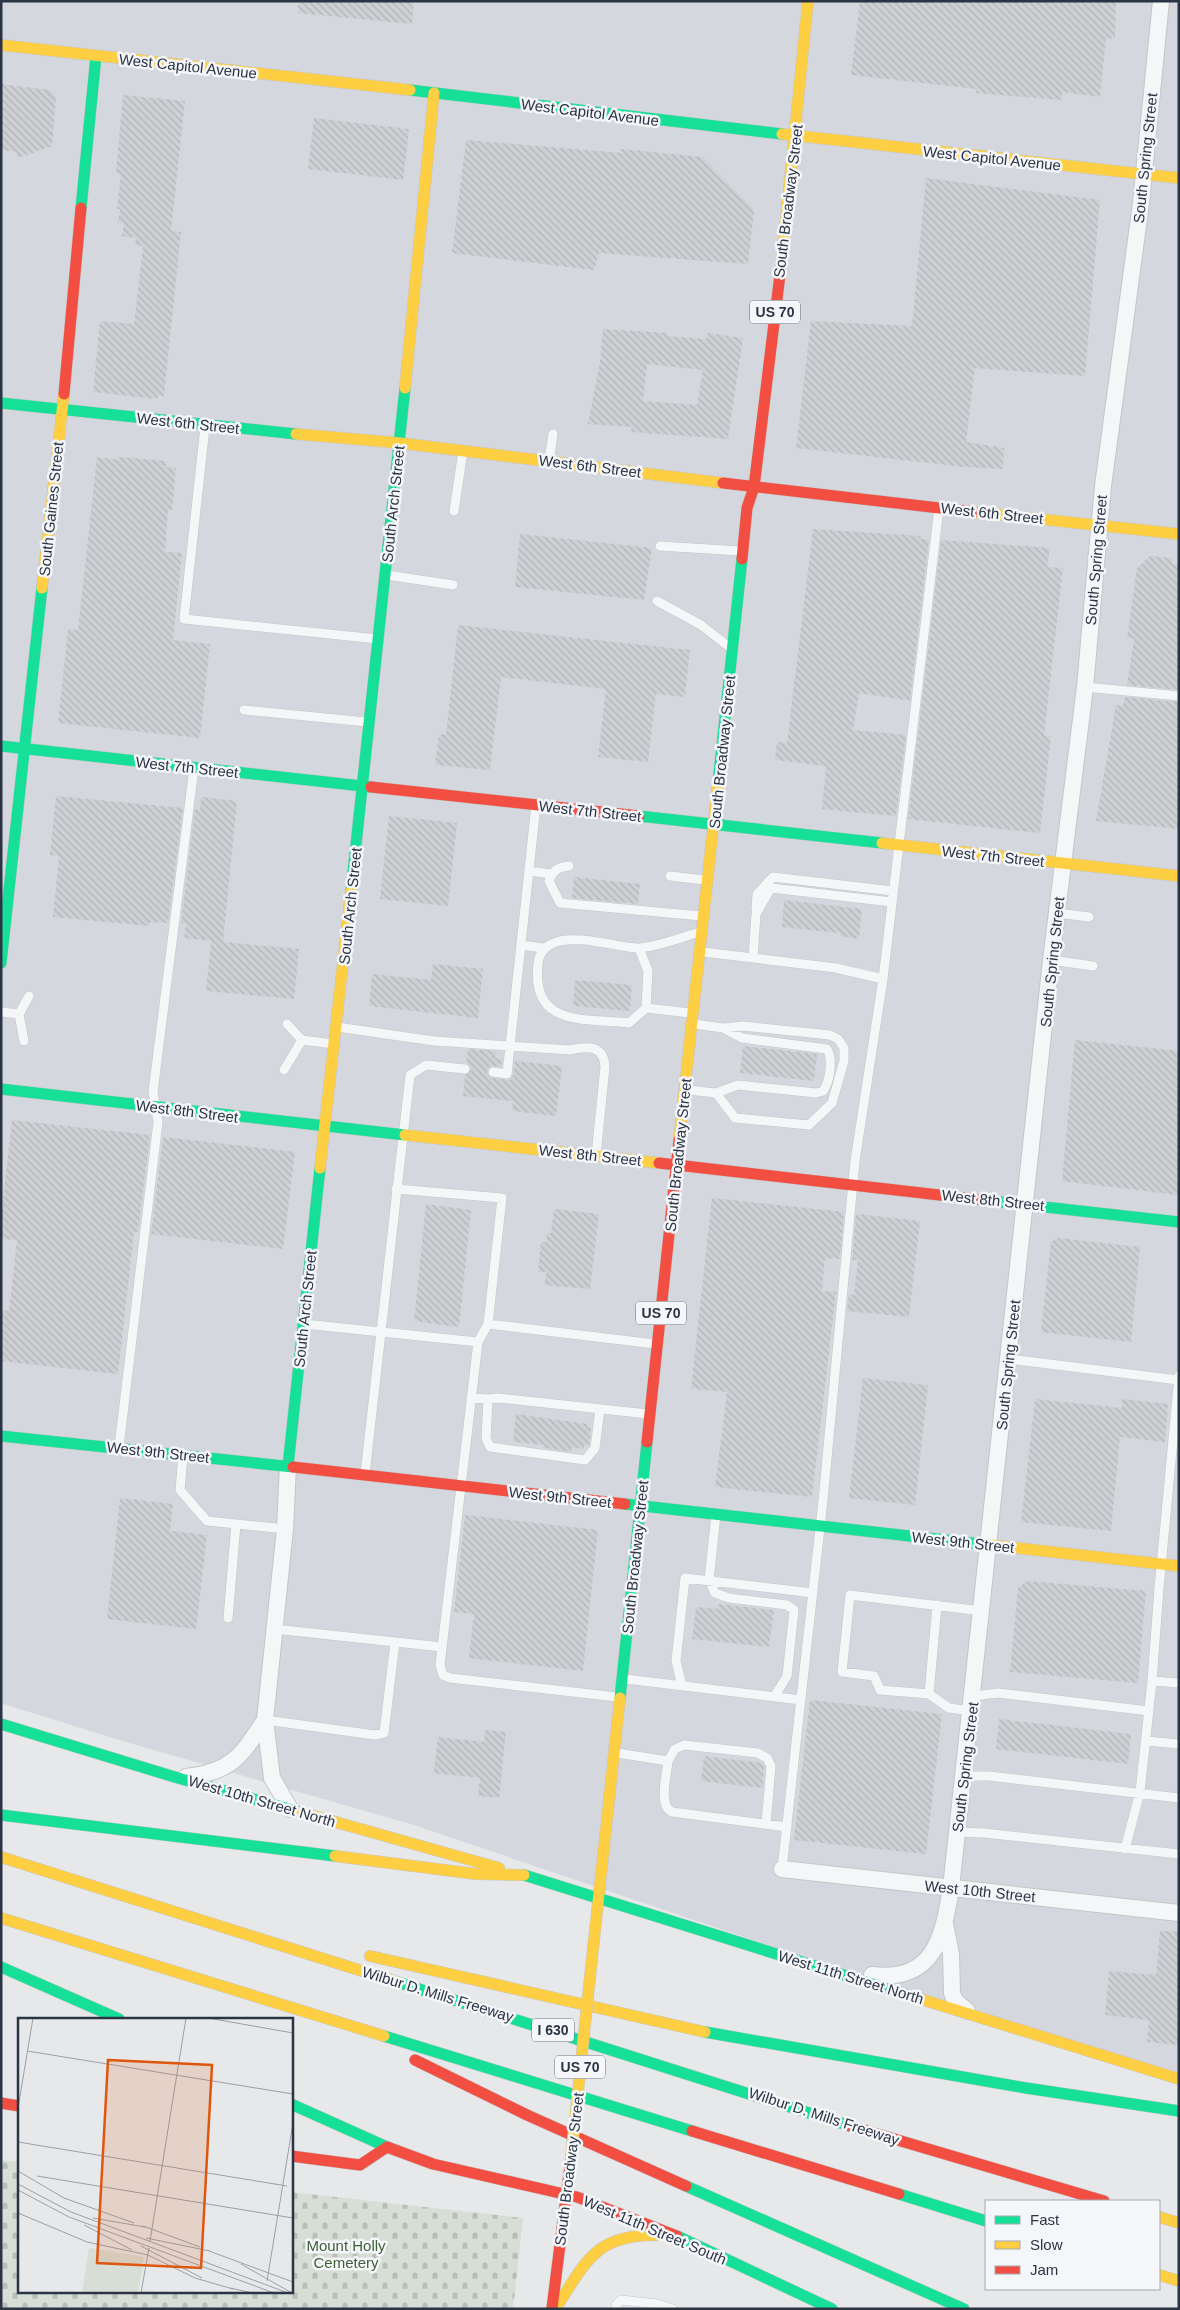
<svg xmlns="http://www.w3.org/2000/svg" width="1180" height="2310" font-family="Helvetica,sans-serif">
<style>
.built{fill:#d4d7dd}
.cemetery{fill:url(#cemetery-stones)}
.building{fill:url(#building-back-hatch);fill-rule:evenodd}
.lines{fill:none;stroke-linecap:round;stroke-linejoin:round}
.lane-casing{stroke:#c4c6c8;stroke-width:10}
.street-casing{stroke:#c4c6c8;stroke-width:18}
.fast-casing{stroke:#c4c6c8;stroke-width:12}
.slow-casing{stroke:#c4c6c8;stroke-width:12}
.jam-casing{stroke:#c4c6c8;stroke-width:12}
.lane{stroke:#f5f6f7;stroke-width:9}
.street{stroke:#f5f6f7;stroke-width:16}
.fast{stroke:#16e098;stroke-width:11}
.slow{stroke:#ffcf43;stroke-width:11}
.jam{stroke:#f24e42;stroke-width:11}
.slow-bridge-casing{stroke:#c2c5c8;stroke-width:12;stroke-linecap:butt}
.slow-bridge{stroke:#ffcf43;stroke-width:11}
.labels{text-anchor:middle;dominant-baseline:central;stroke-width:5;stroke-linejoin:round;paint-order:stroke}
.shield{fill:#f4f6f9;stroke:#676e7b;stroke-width:1}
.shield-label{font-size:14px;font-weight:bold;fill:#2b3445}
.street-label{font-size:15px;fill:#2b3445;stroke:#f4f6f9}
.park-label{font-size:15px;fill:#3f6138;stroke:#f4f6f9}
.inset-road{fill:none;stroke:#9ba0a8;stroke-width:1}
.view{fill:#df570f;fill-opacity:0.15;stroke:#df570f;stroke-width:2.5}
.inset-edge{fill:none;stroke:#2b3445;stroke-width:2.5}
</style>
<defs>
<pattern id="cemetery-stones" width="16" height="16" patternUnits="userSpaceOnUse" patternTransform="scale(1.25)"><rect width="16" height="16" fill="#d6ded6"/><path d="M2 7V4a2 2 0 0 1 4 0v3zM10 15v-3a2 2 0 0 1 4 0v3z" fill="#b8bfb9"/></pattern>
<pattern id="building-back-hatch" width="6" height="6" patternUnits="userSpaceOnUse" patternTransform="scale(1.25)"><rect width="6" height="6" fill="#ced0d3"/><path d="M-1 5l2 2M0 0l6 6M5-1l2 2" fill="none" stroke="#b1b3b6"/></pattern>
</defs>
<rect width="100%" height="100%" fill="#e6e8ea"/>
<path class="built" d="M 1,1 L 1179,1 L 1179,2079 L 971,2014 L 414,1825 L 119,1740 L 1,1703 Z"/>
<path class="cemetery" d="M 1,2160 L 19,2162 L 19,2291 L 291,2291 L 291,2192 L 523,2218 L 513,2309 L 1,2309 Z"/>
<path class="building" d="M 298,1 L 414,1 L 412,24 L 298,13 Z
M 860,1 L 1116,1 L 1115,38 L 1106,39 L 1100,97 L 1063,92 L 1061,100 L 976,93 L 976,89 L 851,75 Z
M 1,84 L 50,90 L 56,97 L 52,146 L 18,158 L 16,152 L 1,150 Z
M 123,95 L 185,101 L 171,231 L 181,232 L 164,396 L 158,395 L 157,399 L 93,392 L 100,321 L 134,324 L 143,246 L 135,245 L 136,238 L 122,236 L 124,223 L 118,223 L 120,209 L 117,209 L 121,174 L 116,173 Z
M 314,118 L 409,129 L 403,180 L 308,169 Z
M 466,140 L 621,153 L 621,149 L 703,157 L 754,210 L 748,264 L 599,253 L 594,270 L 452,253 Z
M 926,178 L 1100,200 L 1085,376 L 975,368 L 966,442 L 1004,448 L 1003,469 L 964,467 L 796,448 L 811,321 L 912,326 Z
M 603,329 L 667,333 L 667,336 L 706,339 L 707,333 L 743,338 L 728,439 L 631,432 L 632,427 L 588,424 L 600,362 ZM 647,364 L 703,370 L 697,405 L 643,401 Z
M 97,457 L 119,460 L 119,457 L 166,461 L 166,467 L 176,468 L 172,510 L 168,510 L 165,552 L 182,553 L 173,640 L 210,644 L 200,738 L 58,723 L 68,629 L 78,630 Z
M 813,529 L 921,536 L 920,539 L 929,539 L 910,701 L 859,693 L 853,730 L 906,735 L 896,816 L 822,809 L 826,766 L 775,760 L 777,742 L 787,743 Z
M 520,534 L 652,548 L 644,600 L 515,587 Z
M 941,540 L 1050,548 L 1047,567 L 1063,568 L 1044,736 L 1051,736 L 1040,833 L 908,819 Z
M 1150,556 L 1173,558 L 1172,564 L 1179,565 L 1179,690 L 1127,685 L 1134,639 L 1127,638 L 1137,568 Z
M 458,625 L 690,650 L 685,697 L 656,694 L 648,762 L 598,757 L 606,689 L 501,677 L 490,770 L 435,765 L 439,734 L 446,735 Z
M 1125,697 L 1179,702 L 1179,829 L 1096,821 L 1116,705 L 1123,706 Z
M 56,796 L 183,808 L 168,923 L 150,922 L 149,926 L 53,917 L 59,856 L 50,855 Z
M 201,797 L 237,801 L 223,942 L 184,938 L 186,924 L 181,924 L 195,809 L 200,810 Z
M 389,816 L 457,823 L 448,906 L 380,899 Z
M 574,877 L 640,884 L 638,904 L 572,898 Z
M 784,900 L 862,909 L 859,939 L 840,936 L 840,933 L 782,927 Z
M 211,941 L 299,949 L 294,999 L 206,991 Z
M 433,964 L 483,969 L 478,1018 L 369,1006 L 372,974 L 431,980 Z
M 575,980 L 632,985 L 630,1011 L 573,1006 Z
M 1075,1040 L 1179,1051 L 1179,1175 L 1177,1195 L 1062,1181 Z
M 743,1046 L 817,1054 L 814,1081 L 740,1073 Z
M 468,1049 L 496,1051 L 495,1058 L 502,1059 L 501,1067 L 493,1066 L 488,1068 L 487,1074 L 492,1078 L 510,1080 L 513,1075 L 515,1061 L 562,1066 L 556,1116 L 512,1111 L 513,1101 L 463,1096 L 465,1075 L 471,1070 L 470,1066 L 466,1063 Z
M 12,1120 L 150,1135 L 138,1232 L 134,1232 L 118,1374 L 1,1361 L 1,1310 L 9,1311 L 17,1240 L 1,1239 L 1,1219 Z
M 163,1137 L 295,1152 L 283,1249 L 151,1234 Z
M 712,1198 L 844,1212 L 840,1259 L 825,1258 L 822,1291 L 836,1292 L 812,1497 L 715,1487 L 727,1392 L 691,1389 Z
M 426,1204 L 471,1210 L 459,1327 L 414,1321 Z
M 554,1209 L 599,1214 L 590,1289 L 544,1285 L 547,1272 L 538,1272 L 541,1242 L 546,1242 L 547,1233 L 551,1233 Z
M 856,1214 L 920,1221 L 909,1317 L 847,1311 L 849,1294 L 854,1295 L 858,1260 L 852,1260 Z
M 1058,1238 L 1140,1247 L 1131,1342 L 1041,1332 L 1051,1242 Z
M 863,1378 L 928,1385 L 915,1505 L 849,1498 Z
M 1035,1399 L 1122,1408 L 1122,1399 L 1168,1404 L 1165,1442 L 1120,1437 L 1111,1531 L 1021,1522 Z
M 516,1414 L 587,1424 L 587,1427 L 591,1428 L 589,1445 L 584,1445 L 584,1449 L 572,1447 L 571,1452 L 545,1448 L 544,1445 L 513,1442 Z
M 120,1498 L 173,1504 L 170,1531 L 207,1535 L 196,1629 L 107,1619 Z
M 465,1515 L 598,1530 L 583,1671 L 469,1658 L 474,1614 L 454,1612 Z
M 1027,1581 L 1146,1591 L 1138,1683 L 1010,1672 L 1018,1588 Z
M 719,1604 L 774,1610 L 769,1647 L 692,1639 L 696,1607 L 719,1609 Z
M 810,1700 L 942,1714 L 926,1854 L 794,1840 Z
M 999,1719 L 1131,1734 L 1128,1764 L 996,1749 Z
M 485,1730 L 506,1732 L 499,1798 L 478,1796 L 480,1778 L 434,1773 L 438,1737 L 484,1742 Z
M 704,1756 L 762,1763 L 764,1766 L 763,1788 L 701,1781 Z
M 1160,1931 L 1179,1932 L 1179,2045 L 1147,2042 L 1149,2020 L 1105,2015 L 1109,1971 L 1156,1975 Z"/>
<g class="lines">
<defs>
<path id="lane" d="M 205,427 L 184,619 L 378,639
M 549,461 L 553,434
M 454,511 L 463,451
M 660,546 L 740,551
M 387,575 L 453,585
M 657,601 L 701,625 L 728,646
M 1085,687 L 1179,696
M 244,710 L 367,722
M 569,866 C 558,867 553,870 549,881 L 560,903 L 701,916
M 529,871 L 551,874
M 670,876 L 705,880
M 756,909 L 757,894 L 773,877 L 893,891
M 1057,913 L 1089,917
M 521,945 L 544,948
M 639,948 L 648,971 L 646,1008 L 629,1023 C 583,1018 531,1027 538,964 C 539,951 548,944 560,941 C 584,936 612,946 636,948 C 654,948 682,937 700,932
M 703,952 L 836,968 L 883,979
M 753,958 L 756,914 L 771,888 L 892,902
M 1051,960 L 1093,966
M 646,1008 L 690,1013
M 1,1012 L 19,1014
M 287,1024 L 302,1040 L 334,1044
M 337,1027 L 434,1041 L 570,1050 C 588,1046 604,1045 605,1067 L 596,1155
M 24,1041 L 19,1014 L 29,996
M 284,1070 L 302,1040
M 493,1072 L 507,1074 L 536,805
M 688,1090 L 716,1093 L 735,1118 L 809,1125 L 832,1103 L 844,1061 L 844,1048 L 838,1039 L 830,1035 L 743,1026 L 723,1028 L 694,1024
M 716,1093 L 738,1085 L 816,1093 L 823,1091 C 830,1082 833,1059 827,1049 L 742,1038 L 723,1028
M 396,1189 L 502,1198 L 488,1324 L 655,1344
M 304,1324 L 478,1342
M 488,1324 L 478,1342 L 440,1665 L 443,1675 L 450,1678 L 617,1697
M 1009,1359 L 1178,1380
M 471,1398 L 488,1399 L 498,1398 L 648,1414
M 488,1399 L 486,1438 L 490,1447 L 585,1460 L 595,1448 L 600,1409
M 119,1447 L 158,1122 L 153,1092 L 194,768
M 183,1455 L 180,1490 L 207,1521 L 285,1529
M 365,1474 L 410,1075 L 426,1065 L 465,1069
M 716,1515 L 709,1580 L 715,1593 L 729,1598 L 787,1605 L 794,1610 L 787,1676 L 774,1697
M 228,1618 L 236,1524
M 274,1629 L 442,1647
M 625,1679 L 801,1700
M 1152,1681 L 1179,1683
M 682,1686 L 676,1661 L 685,1578 L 813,1593
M 929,1694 L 937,1605
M 973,1696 L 998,1693 L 1149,1711
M 971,1711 L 949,1708 L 929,1694 L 880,1690 L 874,1676 L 842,1672 L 850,1595 L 982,1611
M 265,1720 L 375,1735 L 384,1733 L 395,1642
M 1146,1741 L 1179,1744
M 617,1753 L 668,1761 C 667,1774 658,1806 672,1812 L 787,1827
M 668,1761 L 675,1749 L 684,1745 L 758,1753 L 767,1758 L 771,1766 L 766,1824
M 962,1776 L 989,1776 L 1179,1798
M 957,1832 L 984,1833 L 1179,1854
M 1125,1849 L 1140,1792 L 1152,1681 L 1159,1588 L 1179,1376
M 782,1869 L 823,1501 L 855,1161 L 883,979 L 939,508
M 616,2309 L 616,2305 L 621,2300 L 657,2304 L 673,2309"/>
<path id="street" d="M 288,1466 L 285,1529 L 265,1720 L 272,1778 L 290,1809
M 186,1777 C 232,1772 241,1756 265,1720
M 782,1869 L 1179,1913
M 945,1924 L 951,1954 L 952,1993 L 955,2001 L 967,2011
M 872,1975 C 934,1982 943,1938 951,1888 L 1051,960 L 1085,687 L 1103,486 L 1141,203 L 1161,1"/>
<path id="fast" d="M 410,90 L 782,134
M 81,208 L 96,56
M 1,403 L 296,434
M 1,746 L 371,787
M 718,783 L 742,559
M 639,816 L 882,843
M 351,891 L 405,388
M 1,963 L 42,588
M 1,1089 L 405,1135
M 992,1201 L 1179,1222
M 1,1436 L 293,1467
M 288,1466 L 320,1168
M 625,1504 L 981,1544
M 620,1698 L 647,1442
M 1,1724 L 178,1778 L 300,1812
M 1,1815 L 335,1856
M 524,1875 L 914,1997
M 1,1967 L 119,2019
M 397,1982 L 850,2126
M 705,2032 L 1026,2088 L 1179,2111
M 384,2036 L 692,2131
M 291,2104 L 387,2147
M 686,2186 L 964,2309
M 899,2194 L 986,2221
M 677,2236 L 832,2309"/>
<path id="slow" d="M 1,45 L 410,90
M 782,134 L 1179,178
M 782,258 L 808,1
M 405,388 L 434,93
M 296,434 L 400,443 L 723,483
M 974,512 L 1179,534
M 42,588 L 64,394
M 882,843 L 1179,876
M 405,1135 L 659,1163
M 679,1140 L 718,783
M 320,1168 L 351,891
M 981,1544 L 1179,1566
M 300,1812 L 499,1868
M 335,1856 L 476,1874 L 524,1875
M 1,1857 L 397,1982
M 1,1918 L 384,2036
M 370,1956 L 705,2032
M 590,1977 L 620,1698
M 914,1997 L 1179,2079
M 1159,2217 L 1179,2223
M 1159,2275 L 1179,2281
M 555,2309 C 588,2259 596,2233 662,2235"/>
<path id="jam" d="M 64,394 L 81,208
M 723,483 L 974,512
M 742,559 L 747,508 L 754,487 L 782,258
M 371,787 L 639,816
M 659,1163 L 992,1201
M 647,1442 L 679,1140
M 293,1467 L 625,1504
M 415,2060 L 527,2115 L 686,2186
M 1,2103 L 19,2106
M 850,2126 L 1104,2201
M 692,2131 L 899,2194
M 387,2147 L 433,2164 L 577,2197 L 677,2236
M 291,2156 L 360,2165 L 387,2147
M 552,2308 L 571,2158"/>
</defs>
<use href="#lane" class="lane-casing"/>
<use href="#street" class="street-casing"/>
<use href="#fast" class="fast-casing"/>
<use href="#slow" class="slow-casing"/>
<use href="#jam" class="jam-casing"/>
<use href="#lane" class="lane"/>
<use href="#street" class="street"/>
<use href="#fast" class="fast"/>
<use href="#slow" class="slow"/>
<use href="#jam" class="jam"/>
<defs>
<path id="slow-bridge" d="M 571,2158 L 590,1977"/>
</defs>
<use href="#slow-bridge" class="slow-bridge-casing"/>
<use href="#slow-bridge" class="slow-bridge"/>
</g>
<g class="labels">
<g class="shield">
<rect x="750" y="300.5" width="50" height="23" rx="4"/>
<rect x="636" y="1301.5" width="50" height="23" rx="4"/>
<rect x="532" y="2018.5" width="42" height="23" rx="4"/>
<rect x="555" y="2055.5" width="50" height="23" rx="4"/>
</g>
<g class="shield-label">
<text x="775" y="312">US 70</text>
<text x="661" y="1313">US 70</text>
<text x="553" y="2030">I 630</text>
<text x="580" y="2067">US 70</text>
</g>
<g class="street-label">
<text transform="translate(188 66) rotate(6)">West Capitol Avenue</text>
<text transform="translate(590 112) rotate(7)">West Capitol Avenue</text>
<text transform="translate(992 158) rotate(6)">West Capitol Avenue</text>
<text transform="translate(1145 158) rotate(-84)">South Spring Street</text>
<text transform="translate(788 201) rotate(-83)">South Broadway Street</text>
<text transform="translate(188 423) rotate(6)">West 6th Street</text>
<text transform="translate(590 466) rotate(7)">West 6th Street</text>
<text transform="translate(393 504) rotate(-84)">South Arch Street</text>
<text transform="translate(51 509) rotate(-84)">South Gaines Street</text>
<text transform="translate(992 513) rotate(6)">West 6th Street</text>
<text transform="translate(1096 560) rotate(-85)">South Spring Street</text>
<text transform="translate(722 752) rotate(-84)">South Broadway Street</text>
<text transform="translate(187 767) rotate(6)">West 7th Street</text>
<text transform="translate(590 811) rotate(6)">West 7th Street</text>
<text transform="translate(993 856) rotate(6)">West 7th Street</text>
<text transform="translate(350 906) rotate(-84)">South Arch Street</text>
<text transform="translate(1052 962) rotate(-84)">South Spring Street</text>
<text transform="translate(187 1111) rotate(7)">West 8th Street</text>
<text transform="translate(590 1155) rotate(6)">West 8th Street</text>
<text transform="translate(678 1155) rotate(-84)">South Broadway Street</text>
<text transform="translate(993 1200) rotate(6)">West 8th Street</text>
<text transform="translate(305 1309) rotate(-84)">South Arch Street</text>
<text transform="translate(1008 1365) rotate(-84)">South Spring Street</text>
<text transform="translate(158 1452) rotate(6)">West 9th Street</text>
<text transform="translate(560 1497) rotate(6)">West 9th Street</text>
<text transform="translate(963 1542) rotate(6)">West 9th Street</text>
<text transform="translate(635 1557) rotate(-84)">South Broadway Street</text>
<text transform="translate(965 1767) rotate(-83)">South Spring Street</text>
<text transform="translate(262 1801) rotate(16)">West 10th Street North</text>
<text transform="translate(980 1891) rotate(6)">West 10th Street</text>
<text transform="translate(851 1977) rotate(17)">West 11th Street North</text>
<text transform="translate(438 1994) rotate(17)">Wilbur D. Mills Freeway</text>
<text transform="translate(824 2116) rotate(18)">Wilbur D. Mills Freeway</text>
<text transform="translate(569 2169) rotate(-83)">South Broadway Street</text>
<text transform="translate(655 2230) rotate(23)">West 11th Street South</text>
</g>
<g class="park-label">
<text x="346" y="2245">Mount Holly<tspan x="346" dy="17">Cemetery</tspan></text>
</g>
</g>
<g transform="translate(18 2018)">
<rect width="275" height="275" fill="#e6e8ea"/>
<path d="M 71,230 L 126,239 L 120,275 L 64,275 Z" fill="#d6ded6"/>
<path class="inset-road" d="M 190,0 L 275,15M 9,33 L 275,76M 0,90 L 15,0M 0,124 L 269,168M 0,153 L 46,180 L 116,205M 19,158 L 275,200M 0,166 L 53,194 L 270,275M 0,172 L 51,199 L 256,275M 0,195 L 69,224 L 130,237 L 177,260 L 215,271M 75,200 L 127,209M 66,207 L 114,232M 125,208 L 182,229M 128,220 L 192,233M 132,223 L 168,0M 123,228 L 184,260M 191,233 L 275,264M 223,246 L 274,275M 249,263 L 275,105M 212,270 L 235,275M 123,275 L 131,230"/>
<path class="view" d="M 90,42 L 194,47 L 183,250 L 79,245 Z"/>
<rect width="275" height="275" class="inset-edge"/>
</g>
<rect width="1180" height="2310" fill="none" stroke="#2b3445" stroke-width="5"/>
<rect x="985" y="2200" width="175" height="90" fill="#f4f6f9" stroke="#a4a8b1"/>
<rect x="995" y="2216" width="25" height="8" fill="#16e098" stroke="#a4a8b1"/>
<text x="1030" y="2225" font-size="15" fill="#2b3445">Fast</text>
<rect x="995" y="2241" width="25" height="8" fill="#ffcf43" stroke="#a4a8b1"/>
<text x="1030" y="2250" font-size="15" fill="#2b3445">Slow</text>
<rect x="995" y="2266" width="25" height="8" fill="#f24e42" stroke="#a4a8b1"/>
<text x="1030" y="2275" font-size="15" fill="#2b3445">Jam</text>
</svg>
